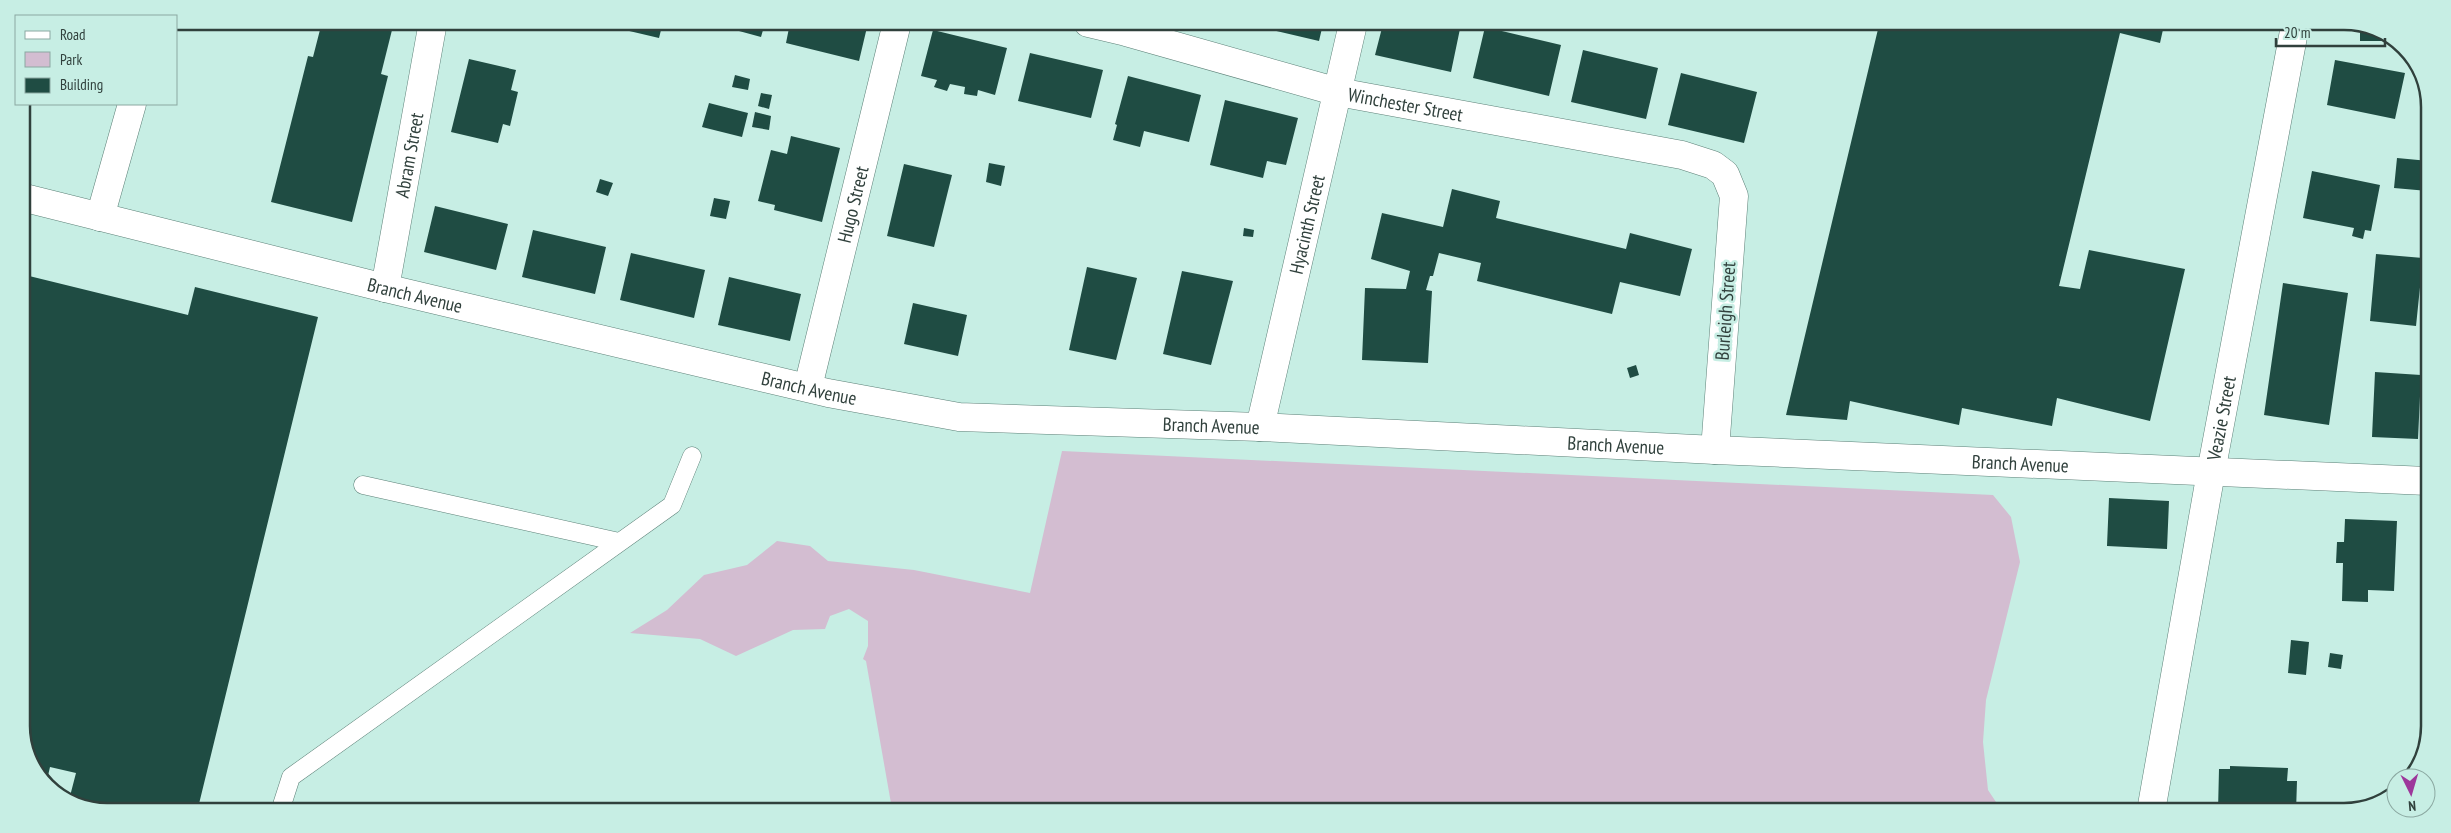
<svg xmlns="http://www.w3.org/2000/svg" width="2451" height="833" font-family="'PT Sans Narrow',sans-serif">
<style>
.green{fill:#d3bdd1}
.building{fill:#1f4c43}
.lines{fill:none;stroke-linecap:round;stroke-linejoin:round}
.service-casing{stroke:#5d8178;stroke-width:19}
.minor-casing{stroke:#5d8178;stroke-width:29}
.tertiary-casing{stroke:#5d8178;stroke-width:29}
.secondary-casing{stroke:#5d8178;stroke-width:29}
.service{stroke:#fff;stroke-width:18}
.minor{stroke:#fff;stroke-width:28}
.tertiary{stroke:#fff;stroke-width:28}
.secondary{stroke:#fff;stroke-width:28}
.labels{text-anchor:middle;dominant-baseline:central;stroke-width:5;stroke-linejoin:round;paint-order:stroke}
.street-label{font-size:19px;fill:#30403c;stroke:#c7eee4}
.rim{fill:none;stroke:#30403c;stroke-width:2.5}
</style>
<rect width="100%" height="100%" fill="#c7eee4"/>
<path class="green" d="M 1062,451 L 1993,495 L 2011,517 L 2020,562 L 1986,700 L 1983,742 L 1988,790 L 1996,802 L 2102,811 L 892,809 L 866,661 L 863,659 L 868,646 L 868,621 L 849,609 L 830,616 L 825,629 L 793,630 L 736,656 L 700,639 L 630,633 L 667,610 L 704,575 L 747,565 L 777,541 L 810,546 L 828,561 L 914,570 L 1030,593 Z"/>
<path class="building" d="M 322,22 L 394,22 L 381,74 L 388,76 L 352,222 L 271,202 L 308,56 L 313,57 Z
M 627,22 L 663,22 L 659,38 L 625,30 Z
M 706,22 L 745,23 L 765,23 L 761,37 Z
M 790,23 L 868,23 L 859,61 L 786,43 Z
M 1247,24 L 1323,24 L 1319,41 Z
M 1383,24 L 1461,24 L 1451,72 L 1375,55 Z
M 1879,25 L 2164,25 L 2160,43 L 2120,33 L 2059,286 L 2080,289 L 2089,250 L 2185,269 L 2150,421 L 2057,398 L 2052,426 L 1962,408 L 1959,425 L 1850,401 L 1847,420 L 1786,415 Z
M 2360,26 L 2371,26 L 2393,41 L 2360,41 Z
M 1485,27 L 1561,45 L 1549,96 L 1473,78 Z
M 933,30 L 1007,48 L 995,95 L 978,90 L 977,96 L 964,94 L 965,87 L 950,84 L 947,91 L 934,87 L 937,80 L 921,76 Z
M 1583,50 L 1658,68 L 1646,119 L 1571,102 Z
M 1030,53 L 1103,70 L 1091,118 L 1018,101 Z
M 469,59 L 516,70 L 511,90 L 518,92 L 510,126 L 503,124 L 498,143 L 451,132 Z
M 2335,60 L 2405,73 L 2395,119 L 2327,105 Z
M 1681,73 L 1757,92 L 1744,143 L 1668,125 Z
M 735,75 L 750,79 L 748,90 L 732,87 Z
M 1128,76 L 1201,95 L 1189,142 L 1144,131 L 1140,147 L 1113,140 L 1117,125 L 1115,124 Z
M 761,93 L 772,95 L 769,109 L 758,106 Z
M 1225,100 L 1298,118 L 1286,165 L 1267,161 L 1263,178 L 1210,165 Z
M 709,103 L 748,113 L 742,137 L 702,127 Z
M 755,112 L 771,116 L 769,130 L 752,127 Z
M 791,136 L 840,148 L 822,222 L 774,210 L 775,205 L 758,201 L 771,150 L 787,154 Z
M 2397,158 L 2429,161 L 2428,191 L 2394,188 Z
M 989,163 L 1005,166 L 1001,186 L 986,182 Z
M 904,164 L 952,175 L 934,247 L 887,236 Z
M 2312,171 L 2380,185 L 2371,231 L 2365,230 L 2363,239 L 2352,236 L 2354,228 L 2303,218 Z
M 600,179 L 613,183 L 608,196 L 596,192 Z
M 1452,189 L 1500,201 L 1496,218 L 1626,249 L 1630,233 L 1692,249 L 1680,296 L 1620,282 L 1612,314 L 1477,281 L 1481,263 L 1439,253 L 1433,276 L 1430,276 L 1426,290 L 1432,291 L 1428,363 L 1362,360 L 1365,288 L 1406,289 L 1410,271 L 1371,259 L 1382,213 L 1443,227 Z
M 714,198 L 730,201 L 726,219 L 710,216 Z
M 435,206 L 508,224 L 496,270 L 424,252 Z
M 1244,228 L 1254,230 L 1253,237 L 1243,236 Z
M 533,230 L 606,247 L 595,294 L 522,277 Z
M 631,253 L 705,270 L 694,318 L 620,300 Z
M 2376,254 L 2423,258 L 2416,326 L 2370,321 Z
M 1087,267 L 1137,278 L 1116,360 L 1069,350 Z
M 1182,271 L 1233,281 L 1211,365 L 1163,354 Z
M 21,274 L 188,315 L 195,287 L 318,317 L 198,808 L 80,807 L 69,800 L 76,773 L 50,767 L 47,780 L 39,778 L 21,732 Z
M 729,277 L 801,294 L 790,341 L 718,325 Z
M 2283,283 L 2348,293 L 2329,425 L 2264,415 Z
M 913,303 L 967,315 L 958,356 L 904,344 Z
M 1636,365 L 1639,375 L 1630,378 L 1627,368 Z
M 2375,372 L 2421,375 L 2418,439 L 2372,437 Z
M 2426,404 L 2428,404 L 2427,436 L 2425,436 Z
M 2109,498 L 2169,501 L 2167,549 L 2107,546 Z
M 2345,519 L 2397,521 L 2394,591 L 2368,590 L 2368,602 L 2342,601 L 2343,563 L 2336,563 L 2337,542 L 2344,542 Z
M 2291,640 L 2309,642 L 2306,675 L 2288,673 Z
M 2330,653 L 2343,655 L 2341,669 L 2328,667 Z
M 2230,766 L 2288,768 L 2287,781 L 2297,781 L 2296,812 L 2218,811 L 2219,769 L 2230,769 Z"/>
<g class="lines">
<defs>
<path id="service" d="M 363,485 L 619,542
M 281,808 L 291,777 L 672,505 L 692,456"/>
<g id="minor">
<path id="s1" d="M 1088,23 L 1126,32 L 1338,92 L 1682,155 L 1713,165 L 1725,174 L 1734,196 L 1715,450"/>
<path d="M 100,217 L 132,104"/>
<path id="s2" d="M 385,288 L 433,22"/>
<path id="s3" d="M 808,387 L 897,23"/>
<path id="s4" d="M 1260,427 L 1353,24"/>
</g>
<g id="tertiary">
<path id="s5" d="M 2151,811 L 2211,472 L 2295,26"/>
</g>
<g id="secondary">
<path id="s6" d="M 21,197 L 385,288 L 828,393 L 959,417 L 1260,427 L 1715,450 L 2427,481"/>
</g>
</defs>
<use href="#service" class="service-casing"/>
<use href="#minor" class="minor-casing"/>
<use href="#tertiary" class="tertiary-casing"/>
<use href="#secondary" class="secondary-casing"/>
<use href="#service" class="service"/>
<use href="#minor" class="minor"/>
<use href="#tertiary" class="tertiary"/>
<use href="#secondary" class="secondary"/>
</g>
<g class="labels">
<g class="street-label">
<text stroke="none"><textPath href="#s1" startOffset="328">Winchester Street</textPath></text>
<text stroke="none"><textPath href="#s2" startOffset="135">Abram Street</textPath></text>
<text stroke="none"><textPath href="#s3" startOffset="188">Hugo Street</textPath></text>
<text stroke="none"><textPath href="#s4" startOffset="208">Hyacinth Street</textPath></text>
<text stroke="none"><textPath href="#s6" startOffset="406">Branch Avenue</textPath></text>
<text transform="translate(1725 311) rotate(-86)">Burleigh Street</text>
<text stroke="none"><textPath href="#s6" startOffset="811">Branch Avenue</textPath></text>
<text stroke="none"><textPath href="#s5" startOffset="399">Veazie Street</textPath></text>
<text stroke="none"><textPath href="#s6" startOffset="1216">Branch Avenue</textPath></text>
<text stroke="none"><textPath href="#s6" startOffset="1621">Branch Avenue</textPath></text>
<text stroke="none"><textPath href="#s6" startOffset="2026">Branch Avenue</textPath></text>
</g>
</g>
<path d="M0 0H2451V833H0ZM107 30H2344A77 77 0 0 1 2421 107V726A77 77 0 0 1 2344 803H107A77 77 0 0 1 30 726V107A77 77 0 0 1 107 30Z" fill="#c7eee4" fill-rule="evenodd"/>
<path class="rim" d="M107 30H2344A77 77 0 0 1 2421 107V726A77 77 0 0 1 2344 803H107A77 77 0 0 1 30 726V107A77 77 0 0 1 107 30Z"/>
<rect x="15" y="15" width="162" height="90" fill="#c7eee4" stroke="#8ba8a1"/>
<rect x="25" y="31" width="25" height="8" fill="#ffffff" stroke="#8ba8a1"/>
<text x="60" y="40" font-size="15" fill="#30403c">Road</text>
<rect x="25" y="52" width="25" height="15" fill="#d3bdd1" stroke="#8ba8a1"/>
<text x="60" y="65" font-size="15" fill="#30403c">Park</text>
<rect x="25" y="78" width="25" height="15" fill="#1f4c43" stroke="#8ba8a1"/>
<text x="60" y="90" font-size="15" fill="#30403c">Building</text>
<g transform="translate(2411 793) rotate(175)"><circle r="24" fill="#c7eee4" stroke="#8ba8a1"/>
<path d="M0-4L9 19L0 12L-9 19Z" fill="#9d379b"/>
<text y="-8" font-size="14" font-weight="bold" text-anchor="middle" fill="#30403c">N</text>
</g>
<path d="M2276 38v8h109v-8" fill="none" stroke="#30403c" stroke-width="2.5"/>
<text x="2284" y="38" font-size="15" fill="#30403c" stroke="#c7eee4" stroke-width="4" paint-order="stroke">20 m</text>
</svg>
